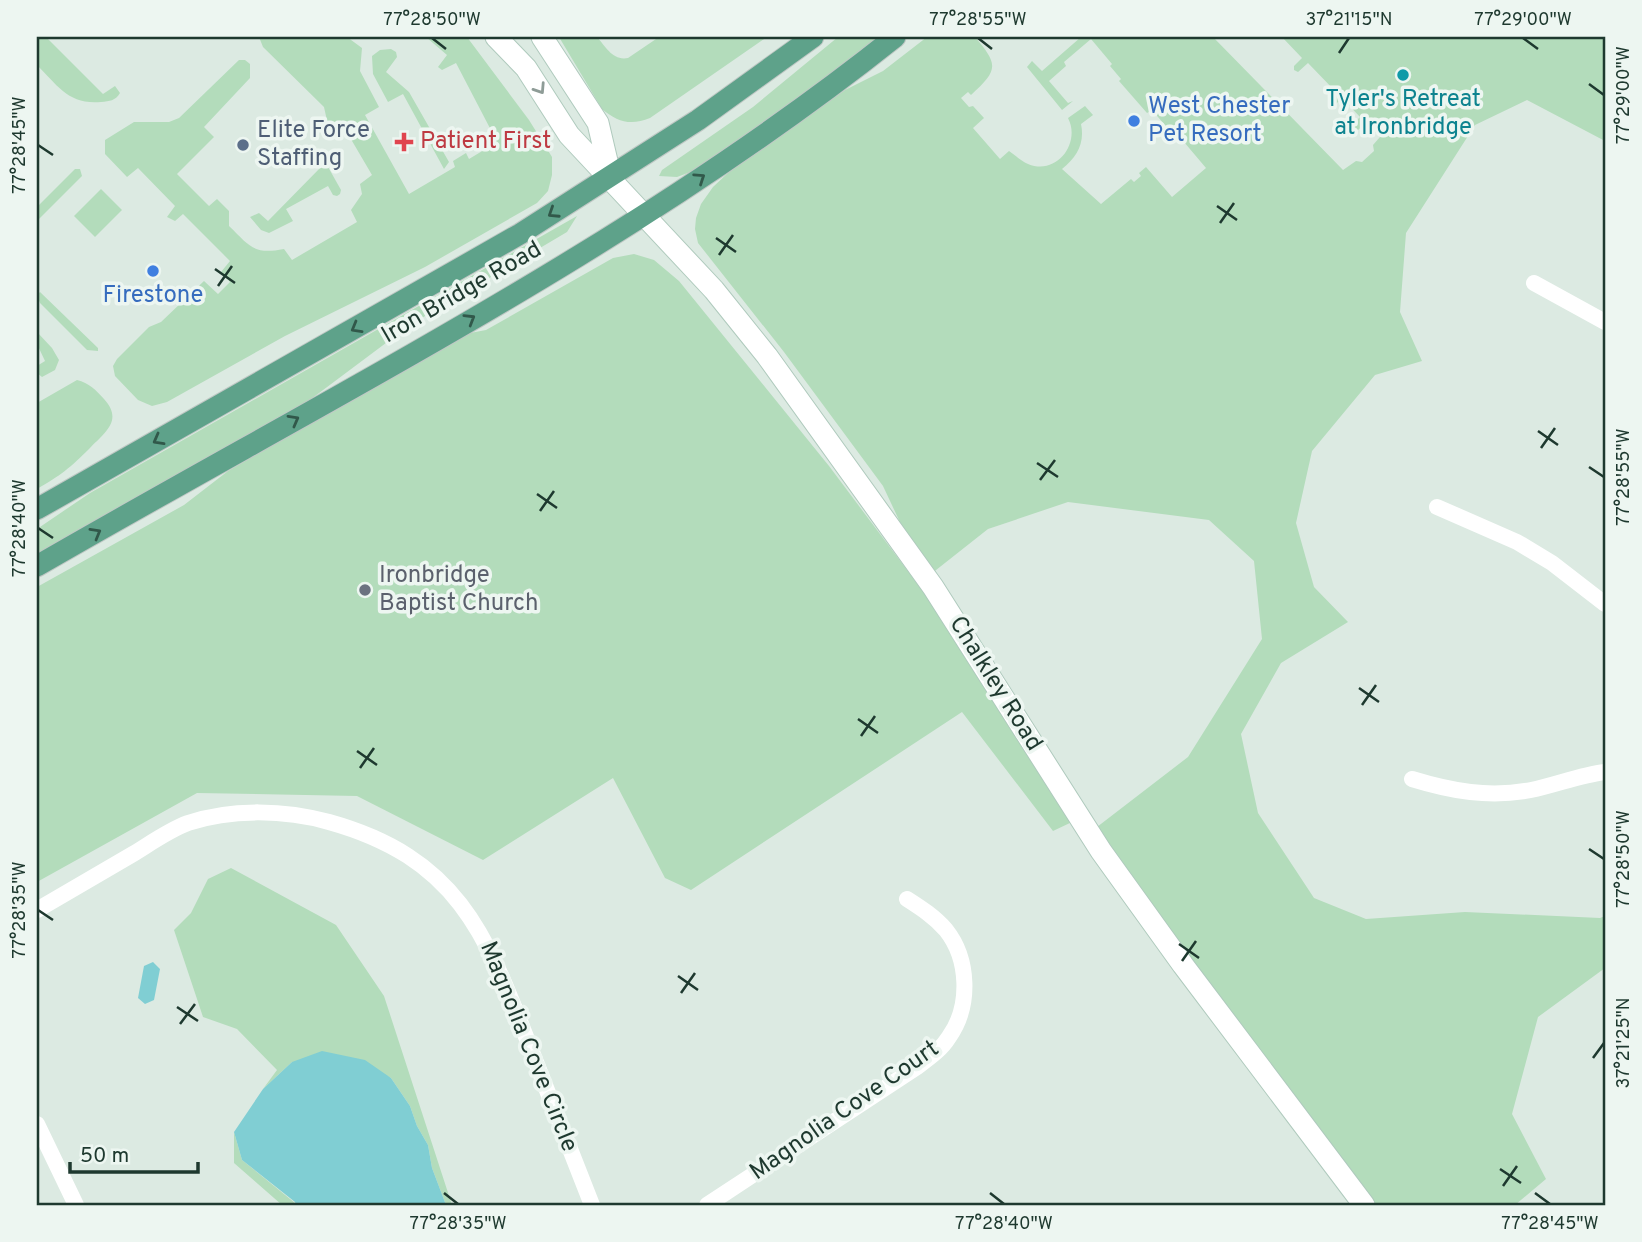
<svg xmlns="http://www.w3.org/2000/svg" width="1642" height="1242" font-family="Overpass,sans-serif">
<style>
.green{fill:#b3dcbb}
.water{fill:#80ced3}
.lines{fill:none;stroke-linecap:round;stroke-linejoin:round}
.secondary-casing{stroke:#afcabd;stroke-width:23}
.primary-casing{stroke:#c0c8c5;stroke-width:23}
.street{stroke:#fff;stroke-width:16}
.secondary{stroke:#fff;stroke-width:21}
.primary{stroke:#5ea28a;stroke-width:21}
.oneway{stroke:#8e9c97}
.oneway2{stroke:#31584a}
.ticks{fill:none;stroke:#1e392f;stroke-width:2.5}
.culture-dot{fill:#0f9aa8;stroke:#edf6f1;stroke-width:2.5}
.shop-dot{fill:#3f7fe0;stroke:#edf6f1;stroke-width:2.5}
.health-dot{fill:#e0444e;stroke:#edf6f1;stroke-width:2.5}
.service-dot{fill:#5c6f8a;stroke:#edf6f1;stroke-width:2.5}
.worship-dot{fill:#6b7280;stroke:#edf6f1;stroke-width:2.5}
.labels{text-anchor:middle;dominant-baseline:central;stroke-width:7;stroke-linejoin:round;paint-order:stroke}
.culture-label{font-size:24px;fill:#0d838f;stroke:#edf6f1}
.shop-label{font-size:24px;fill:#366cbe;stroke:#edf6f1;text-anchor:start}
.service-label{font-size:24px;fill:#4e5e75;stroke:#edf6f1;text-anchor:start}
.health-label{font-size:24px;fill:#be3a42;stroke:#edf6f1;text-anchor:start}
.street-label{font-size:24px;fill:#1e392f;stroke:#edf6f1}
.worship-label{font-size:24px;fill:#5b616d;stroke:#edf6f1;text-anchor:start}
.neatline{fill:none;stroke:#1e392f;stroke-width:2.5}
.ticks-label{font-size:18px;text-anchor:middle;fill:#1e392f}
</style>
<rect width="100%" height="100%" fill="#dceae2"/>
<path class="green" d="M 37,37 L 46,37 L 103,94 L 115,86 L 120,93 C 115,101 110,101 101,102 C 69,105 58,86 37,65 Z
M 259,37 L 347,37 L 362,48 L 360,71 L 379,107 L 365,115 L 409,194 L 455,167 L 453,161 L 466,153 L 469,159 L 484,150 L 483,142 L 493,134 L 456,63 L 442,70 L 438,67 L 447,55 L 426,37 L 467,37 L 529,120 L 552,157 L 552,175 L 548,191 L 537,203 L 425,267 L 285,336 L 167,402 L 152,406 L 138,400 L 115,376 L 113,366 L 117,359 L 149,327 L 161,322 L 204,281 L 218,294 L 230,282 L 221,272 L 230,261 L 183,214 L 175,221 L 167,217 L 175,206 L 138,168 L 127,177 L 105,154 L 105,140 L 134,122 L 169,122 L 179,118 L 239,60 L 245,60 L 250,64 L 250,78 L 204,127 L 214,137 L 177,174 L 209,206 L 217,199 L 229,211 L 229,226 C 250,246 253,255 284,249 L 292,260 L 357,222 L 351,210 L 362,194 L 360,184 L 372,175 L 345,129 L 334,136 L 330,134 L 324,107 L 263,47 Z
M 559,37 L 597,37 C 606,47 613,61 628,58 L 659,37 L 767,37 L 650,118 C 631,126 617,122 602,109 Z
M 838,37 L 881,37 L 827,79 L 693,171 L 677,177 L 659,176 L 662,170 L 753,107 Z
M 927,37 L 975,37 C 999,65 998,70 971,95 L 968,92 L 961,98 L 969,107 L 973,106 L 984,118 L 973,128 L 1000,159 L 1009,151 C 1015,155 1021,161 1028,164 C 1057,176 1081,143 1068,118 L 1085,106 L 1093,115 L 1081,124 C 1085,143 1077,157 1062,169 L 1101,204 L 1131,179 L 1134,182 L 1141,176 L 1139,173 L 1146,167 L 1172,197 L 1206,168 L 1173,129 L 1170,131 L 1152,110 L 1147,113 L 1119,81 L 1121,79 L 1110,66 L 1112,64 L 1091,39 L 1064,62 L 1066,66 L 1049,81 L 1068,103 L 1073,101 L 1062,110 L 1027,67 L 1032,61 L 1042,71 L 1081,37 L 1213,37 L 1343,170 L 1356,161 L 1362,162 L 1374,151 L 1373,145 L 1380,137 L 1366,123 L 1358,130 L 1352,129 L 1352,125 L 1360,117 L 1342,98 L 1334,106 L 1329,106 L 1328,100 L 1336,92 L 1308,63 L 1298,72 L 1294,70 L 1294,66 L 1302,58 L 1282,37 L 1605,37 L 1605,141 L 1527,100 L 1475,125 L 1406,233 L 1400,312 L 1422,361 L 1375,375 L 1312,451 L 1296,523 L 1314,587 L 1348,622 L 1281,663 L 1241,734 L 1258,813 L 1314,898 L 1366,919 L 1465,912 L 1600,918 L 1605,916 L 1605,968 L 1538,1017 L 1512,1114 L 1546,1179 L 1515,1205 L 1373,1205 L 1177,945 L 1097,827 L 1188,757 L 1262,639 L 1254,561 L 1209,520 L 1068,502 L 988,529 L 931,574 L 906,535 L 883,486 L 784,352 L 698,243 L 695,229 L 696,218 L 701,204 L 713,187 L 730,171 L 845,90 L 883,71 Z
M 391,49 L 396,52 L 397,57 L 386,72 L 409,92 L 449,162 L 444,169 L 403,94 L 388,102 L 373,74 L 372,56 L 380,50 Z
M 317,153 L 323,158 L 341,190 L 340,194 L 337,196 L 333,195 L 328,186 L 286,209 L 293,221 L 269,233 L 261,230 L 250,217 L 259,213 L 268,221 L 320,168 L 312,158 L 313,154 Z
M 75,169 L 80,169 L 82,176 L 37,221 L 37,207 Z
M 101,189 L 122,210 L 95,237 L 74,216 Z
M 577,216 L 567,232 L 410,325 L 291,414 L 37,556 L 37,529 L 90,493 Z
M 634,254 L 654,260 L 679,281 L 829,466 L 931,602 L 1072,822 L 1053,831 L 962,712 L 691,890 L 665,878 L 613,778 L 483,860 L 357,796 L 197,793 L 37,882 L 37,587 L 184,505 L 228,471 L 465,334 L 486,330 L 613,258 Z
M 40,292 L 98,348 L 98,351 L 87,350 L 40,303 L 37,295 Z
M 37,332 L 52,348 L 59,360 L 55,370 L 42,377 L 37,373 L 37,366 L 45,361 L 37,344 Z
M 77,380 C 89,383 96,390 104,399 C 124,421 104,433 89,449 C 71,467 60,476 37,489 L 37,403 Z
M 231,868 L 336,925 L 384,996 L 452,1205 L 446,1205 L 432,1168 L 428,1145 L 417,1126 L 410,1106 L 391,1078 L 383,1074 L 292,1062 L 263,1089 L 277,1070 L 237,1029 L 203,1017 L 174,930 L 191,913 L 208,879 Z
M 234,1132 L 242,1160 L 295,1203 L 296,1205 L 282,1205 L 234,1163 Z"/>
<path class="water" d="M 153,962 L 160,969 L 154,1000 L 145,1004 L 138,998 L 144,966 Z
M 322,1051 L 365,1060 L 391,1078 L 410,1106 L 417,1126 L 428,1145 L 432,1168 L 446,1205 L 296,1205 L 295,1202 L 242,1160 L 234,1132 L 263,1089 L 292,1062 Z"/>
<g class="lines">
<defs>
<path id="secondary" d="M 496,37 L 526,68 L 569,135 L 714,290 L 767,356 L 933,587 L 1101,851 L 1183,965 L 1364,1205
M 542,37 L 598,123 L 610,174"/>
<path id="primary" d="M 37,509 L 520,234 L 698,120 L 813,37
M 37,566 C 327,398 632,247 895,37"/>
</defs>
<use href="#secondary" class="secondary-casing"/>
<use href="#primary" class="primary-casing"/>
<path class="street" d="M 1534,283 L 1605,322
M 1437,507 L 1517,542 L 1552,563 L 1605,604
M 1412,779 C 1451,791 1489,798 1531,790 C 1556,785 1580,775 1605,772
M 37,910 C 69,891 101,873 133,854 C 151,843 169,830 188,823 C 232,808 286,810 329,822 C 458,858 486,934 530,1047 C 551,1100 572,1153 592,1205
M 37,1124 L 76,1205
M 707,1205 L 917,1067 C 929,1058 941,1050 949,1037 C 971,1006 969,959 946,930 C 935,917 921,908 907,899"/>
<use href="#secondary" class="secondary"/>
<use href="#primary" class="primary"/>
</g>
<defs><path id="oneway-chevron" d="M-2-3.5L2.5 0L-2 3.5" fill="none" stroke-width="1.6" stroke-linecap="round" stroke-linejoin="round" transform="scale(1.75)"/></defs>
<use class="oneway" href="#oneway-chevron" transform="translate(540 89) rotate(57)"/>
<g class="oneway2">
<use href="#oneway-chevron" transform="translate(700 178) rotate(-34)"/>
<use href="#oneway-chevron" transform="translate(553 213) rotate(147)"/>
<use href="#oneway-chevron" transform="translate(470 319) rotate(-31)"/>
<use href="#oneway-chevron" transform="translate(356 328) rotate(150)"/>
<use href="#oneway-chevron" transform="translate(294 420) rotate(-29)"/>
<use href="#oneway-chevron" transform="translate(158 440) rotate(151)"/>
<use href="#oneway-chevron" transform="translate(96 533) rotate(-30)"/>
</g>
<path class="ticks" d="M 432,38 L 446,49M 978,38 L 992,49M 1523,38 L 1538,49M 1339,53 L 1349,38M 1589,84 L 1604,95M 38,145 L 53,155M 1217,206 L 1237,220M 1220,223 L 1234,203M 716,238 L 736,252M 719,255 L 733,235M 215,269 L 235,283M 218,286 L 232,266M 1538,431 L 1558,445M 1541,448 L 1555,428M 1037,463 L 1058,477M 1589,467 L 1604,477M 1040,480 L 1055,460M 537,494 L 557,508M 540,511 L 554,491M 38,528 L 53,538M 1359,688 L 1379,702M 1362,705 L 1376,685M 858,719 L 878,733M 861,736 L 875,716M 357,751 L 377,765M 360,768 L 374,748M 1589,849 L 1604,859M 38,910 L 53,920M 1179,944 L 1199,958M 1182,961 L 1196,941M 678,976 L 698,990M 681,993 L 695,973M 177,1007 L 198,1021M 180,1024 L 195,1004M 1593,1058 L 1604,1043M 1500,1169 L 1521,1183M 1503,1186 L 1517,1166M 444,1193 L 458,1204M 990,1193 L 1004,1204M 1535,1193 L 1550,1204"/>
<circle class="culture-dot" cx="1403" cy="75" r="7"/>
<g class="shop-dot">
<circle cx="1134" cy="121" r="7"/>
<circle cx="153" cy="271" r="7"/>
</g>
<path class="health-dot" d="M400.5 131.5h7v7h7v7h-7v7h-7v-7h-7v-7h7z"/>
<circle class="service-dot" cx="243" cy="145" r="7"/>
<circle class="worship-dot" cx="365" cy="590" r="7"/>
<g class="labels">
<g class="culture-label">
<text x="1403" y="100">Tyler's Retreat<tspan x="1403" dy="28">at Ironbridge</tspan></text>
</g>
<g class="shop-label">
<text x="1148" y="107">West Chester<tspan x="1148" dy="28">Pet Resort</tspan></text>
<text x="153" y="296" text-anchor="middle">Firestone</text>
</g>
<g class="service-label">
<text x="257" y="131">Elite Force<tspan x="257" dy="28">Staffing</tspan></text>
</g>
<g class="health-label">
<text x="420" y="142">Patient First</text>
</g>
<g class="street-label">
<text transform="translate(462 293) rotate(-30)">Iron Bridge Road</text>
<text transform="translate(995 684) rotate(58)">Chalkley Road</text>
<text transform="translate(528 1047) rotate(68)">Magnolia Cove Circle</text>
<text transform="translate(845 1111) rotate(-35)">Magnolia Cove Court</text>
</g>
<g class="worship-label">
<text x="379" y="576">Ironbridge<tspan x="379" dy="28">Baptist Church</tspan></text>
</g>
</g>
<rect width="1642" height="1242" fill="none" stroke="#edf6f1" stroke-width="77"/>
<path d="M70 1162v10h128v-10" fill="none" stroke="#1e392f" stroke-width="3.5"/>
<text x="80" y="1162" font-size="21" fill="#1e392f" stroke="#edf6f1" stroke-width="5" paint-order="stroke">50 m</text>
<rect x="38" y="38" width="1566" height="1166" class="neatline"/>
<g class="ticks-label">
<text x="432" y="25">77°28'50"W</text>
<text x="978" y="25">77°28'55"W</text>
<text x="1349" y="25">37°21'15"N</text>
<text x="1523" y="25">77°29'00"W</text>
<text transform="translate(1623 95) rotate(-90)" y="6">77°29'00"W</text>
<text transform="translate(19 145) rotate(-90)" y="6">77°28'45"W</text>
<text transform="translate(1623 477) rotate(-90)" y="6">77°28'55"W</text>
<text transform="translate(19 528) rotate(-90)" y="6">77°28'40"W</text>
<text transform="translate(1623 859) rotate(-90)" y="6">77°28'50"W</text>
<text transform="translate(19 910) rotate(-90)" y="6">77°28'35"W</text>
<text transform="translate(1623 1043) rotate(-90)" y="6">37°21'25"N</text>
<text x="458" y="1229">77°28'35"W</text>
<text x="1004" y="1229">77°28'40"W</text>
<text x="1550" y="1229">77°28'45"W</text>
</g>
</svg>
